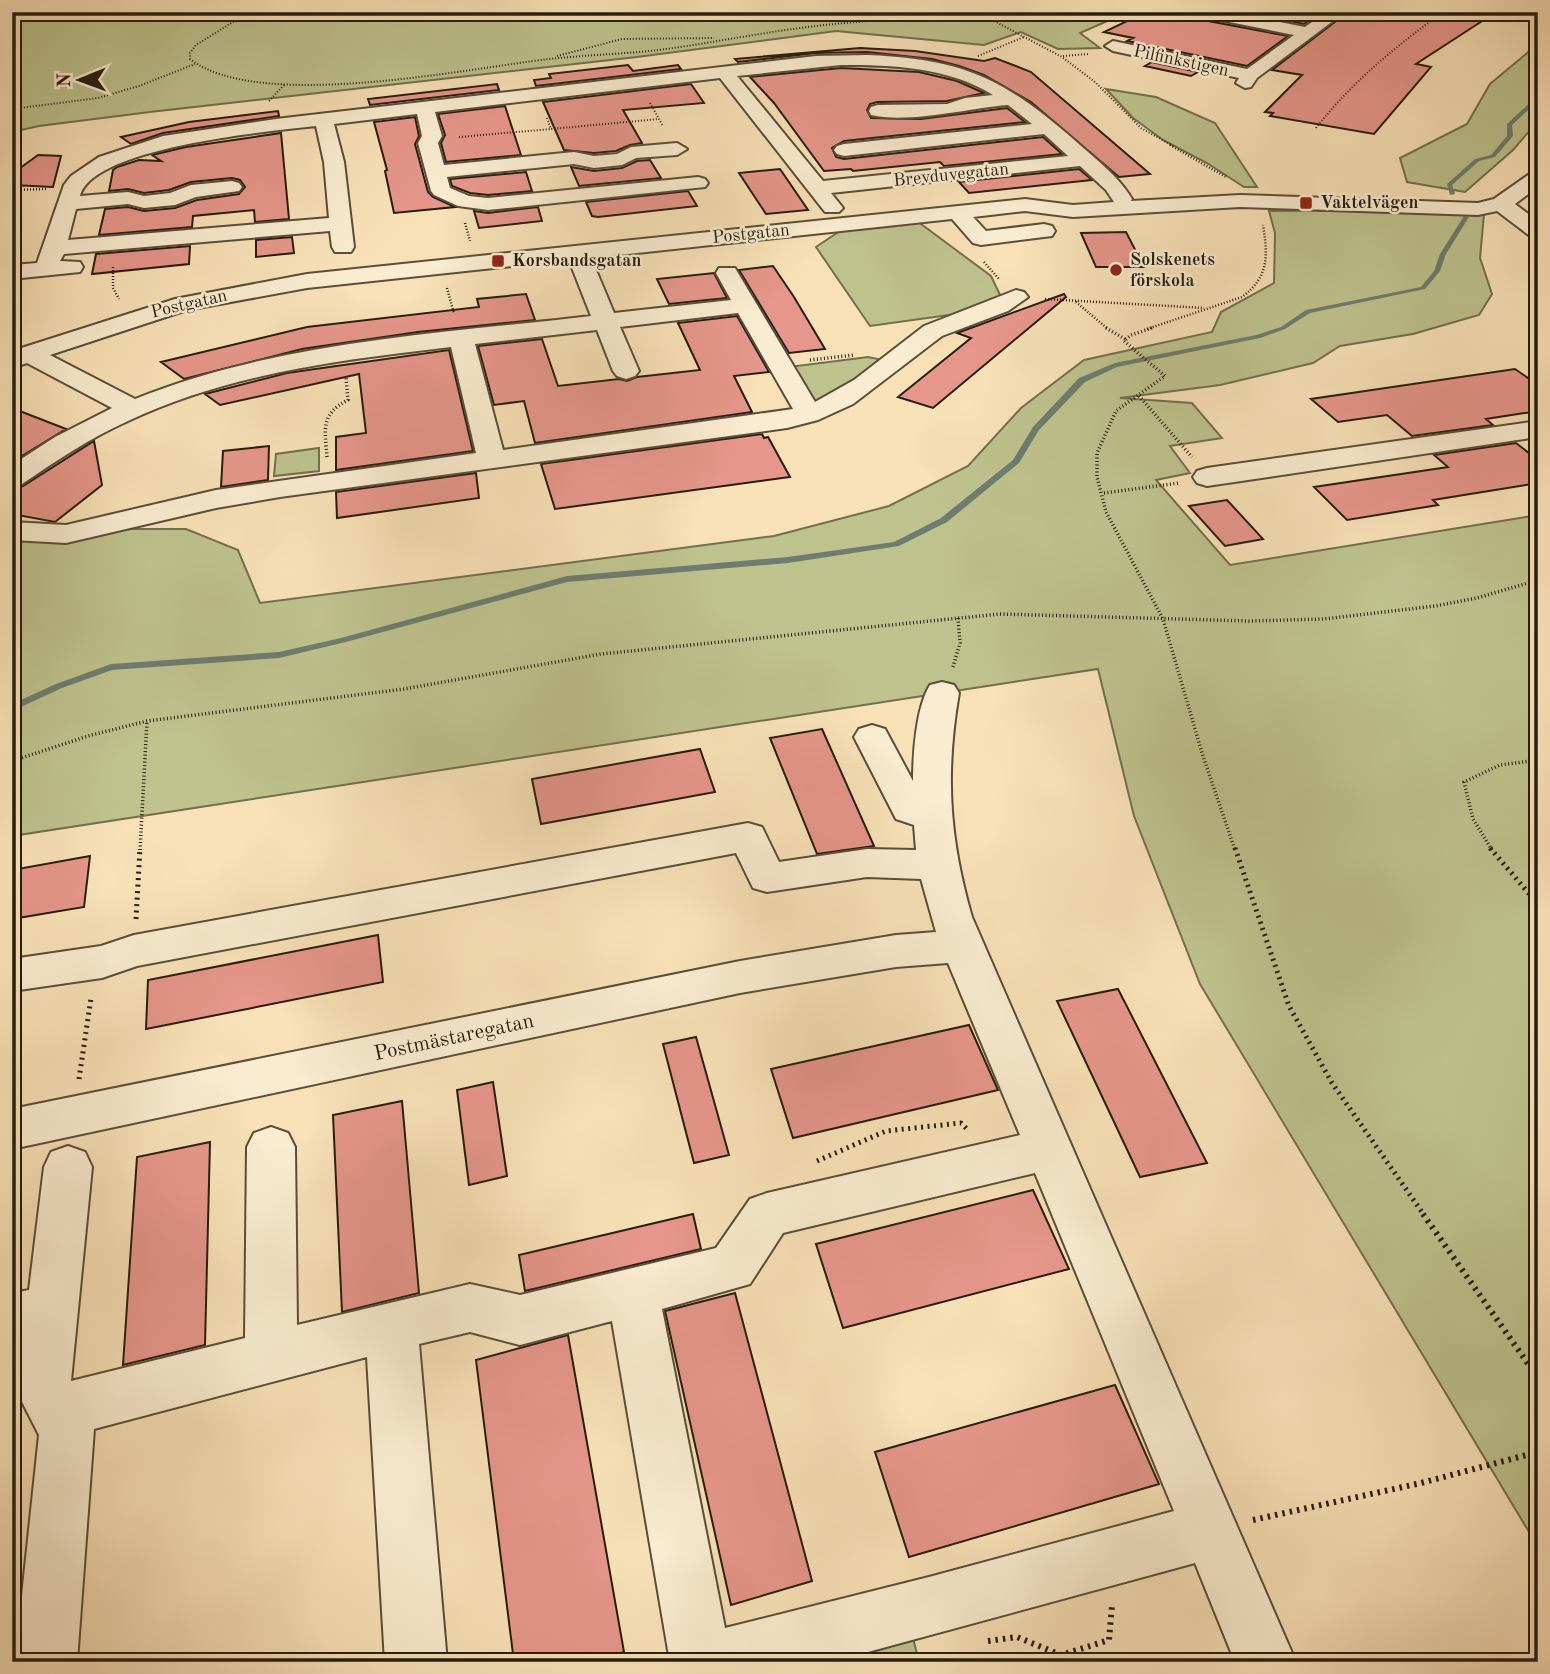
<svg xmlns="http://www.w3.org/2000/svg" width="1550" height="1674" font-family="'Old Standard TT',serif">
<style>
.green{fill:#bec28d;stroke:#726f4f;stroke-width:2}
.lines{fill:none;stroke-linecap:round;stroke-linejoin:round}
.stream{fill:#6d7d70;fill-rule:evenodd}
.building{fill:#e6968b;stroke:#261c11;stroke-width:2}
.minor-casing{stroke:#5a4d3a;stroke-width:4}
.path-far4{stroke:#261c11;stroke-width:2;stroke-dasharray:1 2;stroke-linecap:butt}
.path-far3{stroke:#261c11;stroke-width:2.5;stroke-dasharray:1 2;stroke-linecap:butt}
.path-far2{stroke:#261c11;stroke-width:3.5;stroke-dasharray:1 2.5;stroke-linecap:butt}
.path-far1{stroke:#261c11;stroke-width:5;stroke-dasharray:2 4.5;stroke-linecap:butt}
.path{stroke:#261c11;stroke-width:6;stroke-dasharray:2.5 5;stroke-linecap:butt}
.minor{fill:#faecd0;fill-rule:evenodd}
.poi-dot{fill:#8f2418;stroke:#faecd0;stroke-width:2.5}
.labels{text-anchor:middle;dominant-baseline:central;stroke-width:5;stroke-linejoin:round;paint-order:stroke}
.far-street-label{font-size:18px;fill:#261c11;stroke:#faecd0}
.far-poi-label{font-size:18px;font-weight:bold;fill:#261c11;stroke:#faecd0;text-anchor:start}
.street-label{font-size:21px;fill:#261c11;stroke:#faecd0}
</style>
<rect width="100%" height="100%" fill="#f8e1b7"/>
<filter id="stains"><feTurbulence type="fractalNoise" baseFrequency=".00286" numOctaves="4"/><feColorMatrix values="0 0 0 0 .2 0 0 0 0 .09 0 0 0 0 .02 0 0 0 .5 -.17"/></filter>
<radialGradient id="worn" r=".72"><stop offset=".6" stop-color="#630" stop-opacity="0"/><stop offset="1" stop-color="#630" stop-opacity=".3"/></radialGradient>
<path class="green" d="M 12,12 L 1081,12 L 1112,19 L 1080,33 L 1100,48 L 1058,49 L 1021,32 L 984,45 L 836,31 L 637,57 L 150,112 L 39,126 L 12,132 Z
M 1538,44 L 1538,121 L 1513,150 L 1465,192 L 1407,182 L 1400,158 L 1467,124 L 1490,84 Z
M 1106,89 L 1156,97 L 1215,123 L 1257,187 L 1244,187 L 1207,163 L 1163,140 L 1133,118 Z
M 1384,210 L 1484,214 L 1480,258 L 1492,294 L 1479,315 L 1413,334 L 1340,346 L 1313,363 L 1220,385 L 1120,398 L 1192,403 L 1222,438 L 1170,446 L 1190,473 L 1156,480 L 1230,565 L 1538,515 L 1538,1547 L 1200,984 L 1134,816 L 1098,669 L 12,836 L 12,529 L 186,529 L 238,550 L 260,603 L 774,536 L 889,506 L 968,466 L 1021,408 L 1084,360 L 1212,332 L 1221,312 L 1274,283 L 1275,233 L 1269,211 Z
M 917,221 L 991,276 L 1001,297 L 956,314 L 870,326 L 816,247 L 840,231 Z
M 868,357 L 878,359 L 880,365 L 826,402 L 810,401 L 789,367 Z
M 319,448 L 319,471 L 274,476 L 276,454 Z
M 911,1630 L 919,1662 L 828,1662 Z"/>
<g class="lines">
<path class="stream" d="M 1536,97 L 1538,97 L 1538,101 L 1512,125 L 1513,136 L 1495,157 L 1479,161 L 1452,185 L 1455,194 L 1450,195 L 1447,184 L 1475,159 L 1491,155 L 1507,136 L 1507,124 Z
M 1464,216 L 1469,217 L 1446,254 L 1440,271 L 1425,289 L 1310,313 L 1285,329 L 1260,338 L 1117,367 L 1085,382 L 1039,430 L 1019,463 L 947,522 L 899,546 L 788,563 L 567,582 L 346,642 L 279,658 L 112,670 L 62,688 L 12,711 L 12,704 L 56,684 L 111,664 L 279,652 L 341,638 L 567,576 L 788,557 L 894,542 L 941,518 L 1013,460 L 1033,427 L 1079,378 L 1115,363 L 1256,335 L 1281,327 L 1306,310 L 1421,287 L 1434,271 L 1440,254 Z"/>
</g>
<path class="building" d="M 1146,12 L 1193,12 L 1203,20 L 1288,36 L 1247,66 L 1127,41 L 1133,38 L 1104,32 Z
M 1244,12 L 1321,12 L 1304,24 Z
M 1348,12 L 1496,12 L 1416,64 L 1431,67 L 1374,134 L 1270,116 L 1273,113 L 1265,112 L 1302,75 L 1272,70 Z
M 860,48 L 915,51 L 984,61 L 995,58 L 1031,72 L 1150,174 L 1119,177 L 1031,102 L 984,75 L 959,66 L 932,59 L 867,52 L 816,53 L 738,62 L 735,59 Z
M 1152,62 L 1198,72 L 1191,76 L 1145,66 Z
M 628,65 L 633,71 L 678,65 L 681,69 L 536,86 L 534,80 L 551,78 L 549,74 Z
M 841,68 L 919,72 L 957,81 L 984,93 L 947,101 L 877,102 L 870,104 L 867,110 L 871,118 L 921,119 L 1007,108 L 1025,122 L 844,141 L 832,148 L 836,157 L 844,159 L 1043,137 L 1062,154 L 944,166 L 940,162 L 853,171 L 851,169 L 824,171 L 774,103 L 750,77 Z
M 497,84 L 499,90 L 370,105 L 368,99 Z
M 691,84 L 704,103 L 623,110 L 642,143 L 630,145 L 616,151 L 594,153 L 564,150 L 543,102 Z
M 505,106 L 521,155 L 446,162 L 441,143 L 445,135 L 438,114 Z
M 278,111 L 279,116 L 163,133 L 131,144 L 121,137 L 189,122 Z
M 415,117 L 419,136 L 415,144 L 428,192 L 433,197 L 455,207 L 394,213 L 385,171 L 387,170 L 374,122 Z
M 281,133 L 289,219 L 255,222 L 254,210 L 193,216 L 192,227 L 99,235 L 105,209 L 128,207 L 144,211 L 175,208 L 197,200 L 239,194 L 245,187 L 240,180 L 232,178 L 191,182 L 169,190 L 144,193 L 128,189 L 109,191 L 113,170 L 117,167 L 139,160 L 161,161 L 152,155 L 186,147 Z
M 38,155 L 61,156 L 53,187 L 12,185 L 12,174 Z
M 650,160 L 661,178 L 579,186 L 571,167 L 594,171 L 622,168 L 637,161 Z
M 780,169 L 808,210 L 766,214 L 739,173 Z
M 1079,169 L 1092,180 L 969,193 L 959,182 Z
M 526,172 L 532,191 L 488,195 L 470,193 L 452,186 L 450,179 Z
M 688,191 L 697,206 L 598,217 L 592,216 L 586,202 Z
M 538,207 L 542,221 L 479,228 L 474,211 L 488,213 Z
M 1126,232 L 1144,267 L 1096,267 L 1081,233 Z
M 292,237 L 294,253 L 256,257 L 256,240 Z
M 190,246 L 189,264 L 92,274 L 96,254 Z
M 773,266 L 794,297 L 825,349 L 789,353 L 739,270 Z
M 714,273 L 727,298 L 669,304 L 657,279 Z
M 526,294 L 535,320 L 418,332 L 302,349 L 184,379 L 161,362 L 307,327 L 479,307 L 477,299 Z
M 1064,294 L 1066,297 L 933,408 L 898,397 L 971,338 L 957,333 Z
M 737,316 L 769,372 L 734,376 L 752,412 L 535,443 L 524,401 L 494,405 L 478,346 L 542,339 L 558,386 L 619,379 L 627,381 L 637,377 L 700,370 L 678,323 Z
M 449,350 L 473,451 L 336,470 L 336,437 L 366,433 L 359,374 L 220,405 L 205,394 L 287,373 Z
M 1515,369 L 1538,385 L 1538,411 L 1486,419 L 1493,425 L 1412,436 L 1387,415 L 1338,422 L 1311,399 Z
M 12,408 L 66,429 L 12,462 Z
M 762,434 L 764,438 L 768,437 L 790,477 L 555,509 L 541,464 Z
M 94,441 L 102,485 L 55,522 L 12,514 L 12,489 L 23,486 Z
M 1516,443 L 1538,460 L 1538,483 L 1433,500 L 1438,505 L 1347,520 L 1314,487 L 1448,467 L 1434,455 Z
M 269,446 L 268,480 L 221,487 L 223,451 Z
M 476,473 L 479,498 L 337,518 L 336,492 Z
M 1227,500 L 1263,539 L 1225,546 L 1189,506 Z
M 822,729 L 874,846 L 817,854 L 770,738 Z
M 700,749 L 715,792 L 541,824 L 532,779 Z
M 90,856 L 84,907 L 12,919 L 12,870 Z
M 378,935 L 383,982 L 146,1029 L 148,980 Z
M 1118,989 L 1207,1163 L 1140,1177 L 1057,1001 Z
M 969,1025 L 998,1090 L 793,1138 L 771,1069 Z
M 696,1037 L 729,1155 L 694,1163 L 663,1044 Z
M 493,1082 L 507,1176 L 469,1185 L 457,1090 Z
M 402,1101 L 419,1293 L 342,1312 L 333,1115 Z
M 210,1142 L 205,1345 L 123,1365 L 137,1157 Z
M 1033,1190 L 1069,1269 L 843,1328 L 816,1244 Z
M 693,1214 L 701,1249 L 525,1291 L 519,1255 Z
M 735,1293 L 812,1581 L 731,1605 L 665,1311 Z
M 568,1335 L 624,1652 L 592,1662 L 514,1662 L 476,1360 Z
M 1115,1385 L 1159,1484 L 909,1557 L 875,1452 Z"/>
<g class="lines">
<defs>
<path id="minor" d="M 1196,12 L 1229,12 L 1305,27 L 1326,12 L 1345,12 L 1257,78 L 1251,87 L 1245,88 L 1236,83 L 1239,78 L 1113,51 L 1105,46 L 1113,41 L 1247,69 L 1294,35 L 1204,17 Z
M 867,55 C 967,59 1006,80 1080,145 C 1099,162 1119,177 1132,199 L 1131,201 L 1240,195 L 1478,203 L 1494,199 L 1531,173 L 1538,171 L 1538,187 L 1515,204 L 1538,221 L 1538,237 L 1530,236 L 1497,211 L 1478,215 L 1240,207 L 1073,217 L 1025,211 L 973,217 L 986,231 L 1044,224 L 1052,226 L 1055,231 L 1052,236 L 981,245 L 973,243 L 952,219 L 591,258 L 614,313 L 731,300 L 716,273 L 719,268 L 735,268 L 815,402 L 854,380 L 924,326 L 1016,290 L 1024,292 L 1028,297 L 1008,311 L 942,336 L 853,404 L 818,420 L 787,428 L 280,497 L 216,508 L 66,543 L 12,540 L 12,522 L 66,525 L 216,490 L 476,453 L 451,347 C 341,360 229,373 128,421 C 90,438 56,461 22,484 L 12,487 L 12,465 L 55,437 L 112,408 L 27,363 L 12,368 L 12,351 L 175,299 L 307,274 L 1025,199 L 1073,205 L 1114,202 L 1106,190 L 1080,166 L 831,193 L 843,208 L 839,212 L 825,212 L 720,78 L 435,112 L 442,136 L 438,143 L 444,165 L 574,152 L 594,156 L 617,154 L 631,147 L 677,143 L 687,149 L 677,155 L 636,158 L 622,165 L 594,168 L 574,164 L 447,177 L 450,188 L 469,196 L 488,198 L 698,177 L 705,179 L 708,183 L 705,187 L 488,210 L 458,206 L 434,195 L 431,191 L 418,143 L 422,136 L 417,114 L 334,124 L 344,162 L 354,247 L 351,252 L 335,252 L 332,247 L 330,231 L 64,254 L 60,261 L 80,262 L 83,267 L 80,272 L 12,279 L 12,265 L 37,263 L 64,185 L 71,176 L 99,157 L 163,136 L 276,119 L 816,56 ZM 841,65 C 893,65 948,67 993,95 L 965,98 L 947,104 L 878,105 L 871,107 L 869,111 L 871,115 C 909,124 969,108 1008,105 L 1032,124 L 844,144 L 837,146 L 834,150 L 837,154 L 844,156 L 1044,134 L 1068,156 L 823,181 L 737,76 ZM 316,126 L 324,162 L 329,218 L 68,240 L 76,209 L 128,204 L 144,208 L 175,205 L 196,197 L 239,191 L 242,187 L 239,183 L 232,181 L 191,185 L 170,193 L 144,196 L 128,192 L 80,196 C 92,147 271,131 316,126 ZM 569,260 L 591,316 C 439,334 279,341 135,399 L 50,355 L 187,310 L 307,288 ZM 738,313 L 793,409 L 503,450 L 475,344 L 597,330 L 613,371 L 617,376 L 626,379 L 635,376 L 639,371 L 620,327 Z
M 1538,421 L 1538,437 L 1207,486 L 1197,483 L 1193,477 L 1197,471 L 1207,468 Z
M 942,682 L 954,685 L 959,693 C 945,773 949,838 972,917 L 1296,1662 L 1235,1662 L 1195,1563 L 831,1662 L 670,1662 L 612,1321 L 520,1345 L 470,1332 L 419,1344 L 447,1662 L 385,1662 L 367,1357 L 94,1429 L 77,1662 L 15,1662 L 39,1435 L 16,1390 L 22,1340 L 12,1343 L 12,1293 L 29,1290 L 44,1167 L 51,1152 L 68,1146 L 85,1152 L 92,1167 L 71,1381 L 245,1338 L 247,1147 L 254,1133 L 271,1127 L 288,1133 L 295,1147 L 297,1325 L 470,1284 L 520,1295 L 716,1248 L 750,1199 L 767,1193 L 1020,1135 L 948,963 L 896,967 L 740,993 L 12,1149 L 12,1109 L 740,961 L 896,935 L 936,932 L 921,879 L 867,877 L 767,892 L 753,888 L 736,853 L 137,966 L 102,978 L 12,991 L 12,959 L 101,946 L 134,935 L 748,823 L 762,827 L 779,862 L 867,849 L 916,850 L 914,825 L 896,819 L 854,737 L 859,729 L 872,725 L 885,729 L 913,781 C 913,755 916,707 930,685 ZM 1035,1173 L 1174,1511 L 929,1577 L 725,1628 L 662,1309 L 750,1284 L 783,1233 Z"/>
</defs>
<use href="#minor" class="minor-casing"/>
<path class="path-far4" d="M 249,12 L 196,45 L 190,53 L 190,59 C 258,112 464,69 549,59 C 585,55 623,54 659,50 C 712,43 764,32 816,26 C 876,19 936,17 996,12
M 981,14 L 1062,57 L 1095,82 L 1141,128 L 1173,146
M 557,56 L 622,39 L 714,38
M 978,56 L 1024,37
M 1063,56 L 1089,54
M 269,101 L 284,85
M 650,103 L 663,126
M 12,109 L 98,98 L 139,86 L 195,64
M 547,118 L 551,129 L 659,119
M 1316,128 C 1352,82 1396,46 1443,12
M 459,137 L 551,129
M 1533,146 L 1538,139"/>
<path class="path-far3" d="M 1170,145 L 1226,177
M 1529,153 L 1534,145
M 12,190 L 46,189
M 465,223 L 470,241
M 984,262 L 999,279
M 113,267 L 113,288 L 119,299
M 447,288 L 454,314
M 1045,299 L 1204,308
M 1076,302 L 1108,329
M 1147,329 L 1242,297 C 1269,277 1268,256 1263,225"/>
<path class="path-far2" d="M 1106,328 L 1125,339
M 1152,328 L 1131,335 L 1124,341 L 1165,376 L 1116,411 L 1097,453 L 1097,477 L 1106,512 L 1163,619 L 1202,753 L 1235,850
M 810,360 L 854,355
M 1139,396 L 1192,457
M 327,457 C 325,430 320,414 348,400 L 346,377
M 1104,493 L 1179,483
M 953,667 L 960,643 L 958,618
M 12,761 L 88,736 L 147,721 L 404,689 L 601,654 L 1000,614 L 1249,621 L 1324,619 L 1435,606 L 1477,598 L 1538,580
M 140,850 L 147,721
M 1492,850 L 1473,819 L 1464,782 L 1500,765 L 1538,760"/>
<path class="path-far1" d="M 1235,848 L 1289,1006 L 1332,1083 L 1424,1215
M 1490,848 L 1538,904
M 136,919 L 140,848
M 79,1079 L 91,998
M 817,1161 L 886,1131 L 961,1123 L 967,1129"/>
<path class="path" d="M 1423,1214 L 1538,1378
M 1253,1520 L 1421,1483 L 1538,1452
M 988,1641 L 1017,1637 L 1061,1655 L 1109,1640 L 1112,1605"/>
<use href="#minor" class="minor"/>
</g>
<g class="poi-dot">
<rect x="1299" y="196" width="14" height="14" rx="3.5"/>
<rect x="491" y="254" width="14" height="14" rx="3.5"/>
<circle cx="1116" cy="270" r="7"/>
</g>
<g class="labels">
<g class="far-street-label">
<text transform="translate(1181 61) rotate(12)">Pilfinkstigen</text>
<text transform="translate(951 175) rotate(-6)">Brevduvegatan</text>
<text transform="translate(751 234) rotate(-6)">Postgatan</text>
<text transform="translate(189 304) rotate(-13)">Postgatan</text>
</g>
<g class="far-poi-label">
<text x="1320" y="203">Vaktelvägen</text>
<text x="1130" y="260">Solskenets<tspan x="1130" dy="21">förskola</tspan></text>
<text x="512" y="261">Korsbandsgatan</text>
</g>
<g class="street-label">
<text transform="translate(454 1038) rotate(-12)">Postmästaregatan</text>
</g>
</g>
<rect width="1550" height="1674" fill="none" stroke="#f8e1b7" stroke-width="42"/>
<rect x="14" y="14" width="1522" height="1646" fill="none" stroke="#261c11" stroke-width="3.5"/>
<rect x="21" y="21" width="1508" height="1632" fill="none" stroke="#261c11" stroke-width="2"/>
<g transform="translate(80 80) rotate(269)" stroke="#faecd0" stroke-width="5" paint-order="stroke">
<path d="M0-5L12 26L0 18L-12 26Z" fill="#261c11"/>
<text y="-10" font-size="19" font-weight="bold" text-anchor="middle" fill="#261c11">N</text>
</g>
<rect width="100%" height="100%" filter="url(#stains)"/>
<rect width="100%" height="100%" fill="url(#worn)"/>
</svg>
